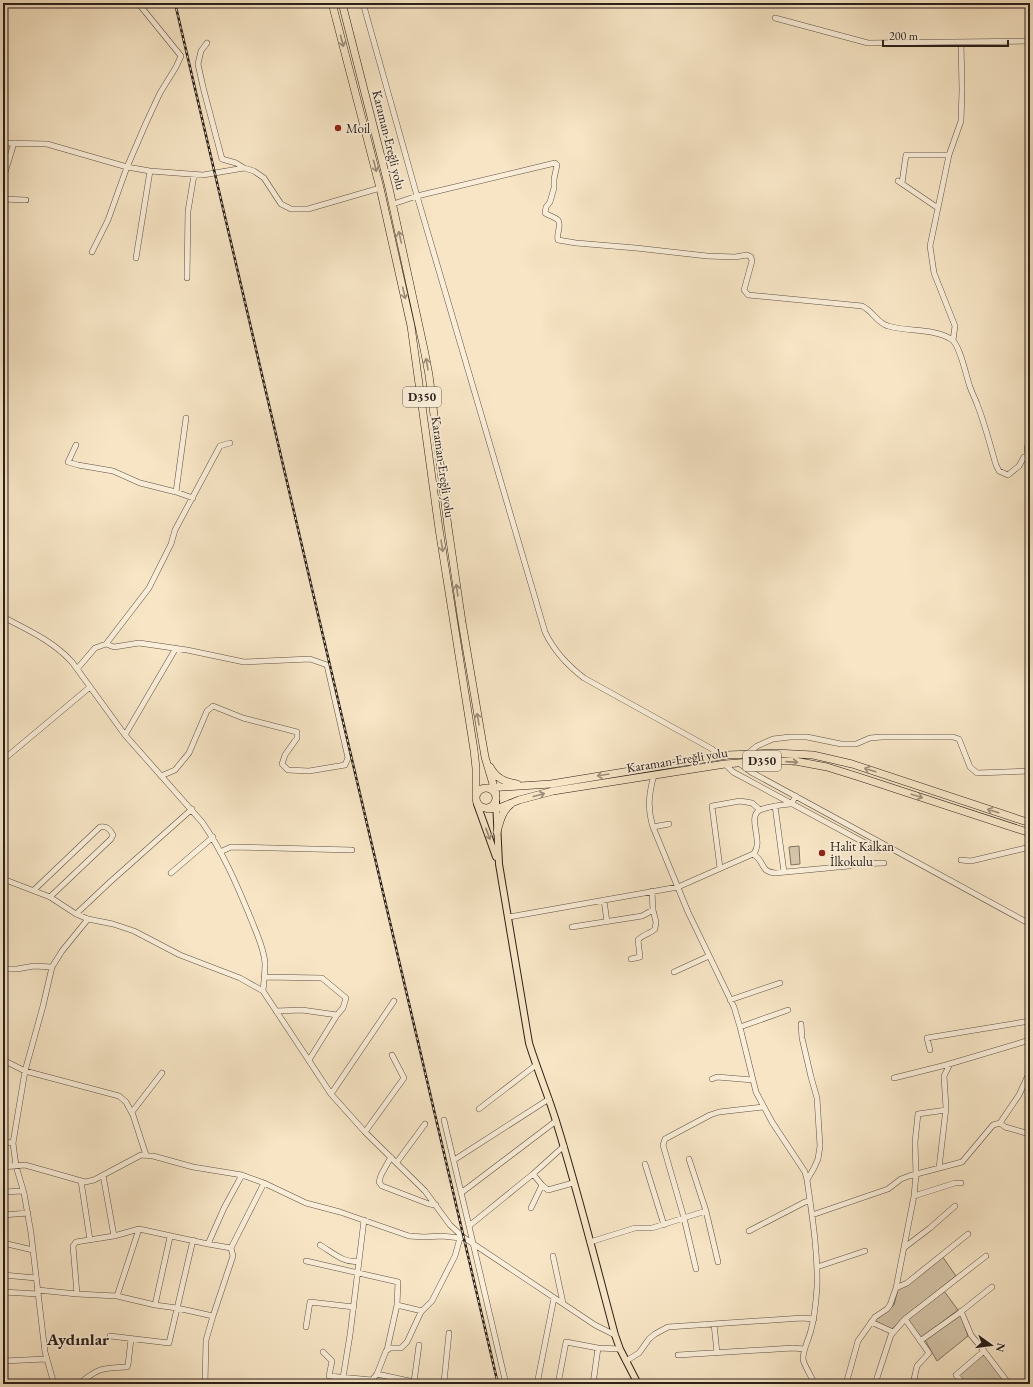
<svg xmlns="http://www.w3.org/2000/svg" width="1033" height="1387" font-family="'EB Garamond',serif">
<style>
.green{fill:#d4c4a8;stroke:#807261}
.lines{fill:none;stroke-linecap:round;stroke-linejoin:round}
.minor-casing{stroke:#5e5145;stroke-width:6}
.major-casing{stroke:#2b201a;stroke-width:8}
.highway-casing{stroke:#2b201a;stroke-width:8}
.minor{stroke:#faeed9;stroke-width:5}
.major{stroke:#f7e5c5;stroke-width:6}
.highway{stroke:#f7e5c5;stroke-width:7}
.rail-casing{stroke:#2b201a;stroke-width:2.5}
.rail{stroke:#faeed9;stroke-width:1;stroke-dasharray:3;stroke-linecap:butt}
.oneway{stroke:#9b8c78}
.poi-dot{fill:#8f2418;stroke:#faeed9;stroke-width:1.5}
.labels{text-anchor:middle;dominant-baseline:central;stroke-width:3.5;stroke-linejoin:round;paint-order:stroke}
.shield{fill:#faeed9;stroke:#695e53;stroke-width:1}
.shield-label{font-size:12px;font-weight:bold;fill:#2b201a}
.poi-label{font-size:13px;fill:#2b201a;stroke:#faeed9;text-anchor:start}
.street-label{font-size:13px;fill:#2b201a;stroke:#faeed9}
.district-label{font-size:17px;font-weight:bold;fill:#2b201a;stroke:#faeed9}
</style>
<rect width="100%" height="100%" fill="#f7e5c5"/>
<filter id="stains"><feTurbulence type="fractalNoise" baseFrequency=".005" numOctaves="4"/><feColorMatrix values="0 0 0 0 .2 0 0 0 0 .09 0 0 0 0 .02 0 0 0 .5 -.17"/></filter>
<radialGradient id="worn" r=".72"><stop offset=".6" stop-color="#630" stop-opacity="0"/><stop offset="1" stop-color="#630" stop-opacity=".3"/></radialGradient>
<path class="green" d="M 799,846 L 800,864 L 791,865 L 789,847 Z
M 942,1256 L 956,1276 L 905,1316 L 892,1329 L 875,1321 L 876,1318 L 894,1305 L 898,1289 Z
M 944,1291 L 958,1310 L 921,1338 L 908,1319 Z
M 961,1314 L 968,1336 L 937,1361 L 925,1340 Z
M 983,1355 L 987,1356 L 1007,1384 L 967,1384 L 959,1375 Z"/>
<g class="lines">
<defs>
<path id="minor" d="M 363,3 L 417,196 L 545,632 C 554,651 567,665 584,678 L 712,749 L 720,756
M 775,18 L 868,43 L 1030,41
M 207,43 L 201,51 L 198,64 L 203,87 L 222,159 L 236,163 L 244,168
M 3,143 L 47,144 L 127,167 L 150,171 L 203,175 L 244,168 L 254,171 L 264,178 L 281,204 L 291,209 L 308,209 L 380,188
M 3,179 L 14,143
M 898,181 L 938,208
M 902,183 L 906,155 L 949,155
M 3,199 L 26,200
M 393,204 L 417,196 L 555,163 L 557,165 L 554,179 L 554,188 L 550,202 L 546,207 L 545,213 C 549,216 555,217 558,220 C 562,225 556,234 558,240 L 576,243 L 636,248 L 707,256 L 735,257 L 747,255 L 751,257 L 752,261 L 744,290 L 748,295 L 862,306 C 873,311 877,323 888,326 C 908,332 933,328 951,339 C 960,344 966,376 970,387 C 972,393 975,398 977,404 C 985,424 990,445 996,465 L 999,471 L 1008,475 L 1019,466 L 1024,457 L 1028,457
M 92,252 L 108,220 L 127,167 L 146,123 L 160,93 L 176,67 L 181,56 L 138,3
M 136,258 L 150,171
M 187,278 L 188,211 L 194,175
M 953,340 L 955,326 L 934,273 L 930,246 L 949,155 L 961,121 L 962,90 L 961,42
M 1030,438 L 1027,448 L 1030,467
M 76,445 L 68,462 L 78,465 L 113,471 L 140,483 L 176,492 L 193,498
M 176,492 L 186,418
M 3,617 C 28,630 53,641 72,662 L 125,735 L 202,822 C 223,852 237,885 251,919 C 256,932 264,948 265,963 C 265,972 264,981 263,991
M 106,644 L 114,647 L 139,643 L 187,650 L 244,662 L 310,659 L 327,665 L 348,758 L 345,765 L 309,771 L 288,770 L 282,764 L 285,755 L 297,738 L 297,732 L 243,718 L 213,706 L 207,711 L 189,753 L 175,770 L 161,776
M 77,669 L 95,648 L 106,644 L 149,588 L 171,544 L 175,530 L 220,446 L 230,443
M 125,735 L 176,648
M 747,754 L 757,746 L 773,739 L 790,737 L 807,737 L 841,744 L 856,744 L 870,738 L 882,737 L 953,737 L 959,739 L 970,767 L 977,773 L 1030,771
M 3,760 L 90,687
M 739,763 L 751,772 L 1030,924
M 725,764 L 733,772 L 878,850
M 654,775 C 649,793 647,808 653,827 L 688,912 L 734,1007 L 740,1027 L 756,1092 L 772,1122 L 805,1172 L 807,1180 C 812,1215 818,1251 817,1287 C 816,1301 815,1316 811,1330 C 809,1339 803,1349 803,1359 C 804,1366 812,1376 814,1384
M 775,806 L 784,872
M 653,827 L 669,824
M 220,852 L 231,847 L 352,850
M 753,854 C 766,862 759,871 775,873 L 849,866 L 855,864 L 884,863
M 961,860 L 971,861 L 1030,847
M 720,868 L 712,806 L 740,801 L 752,803 L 760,810
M 171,873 L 213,837
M 3,879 L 50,897 L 76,914 L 88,919 L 113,924 L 134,931 L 180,955 L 240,978 L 263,991 L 331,1094 L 365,1132 L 425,1191 L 450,1225 L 463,1237 L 595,1325 L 615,1335
M 34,890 L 100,827 C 107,826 110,829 113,835 L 111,839 L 50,897
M 604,900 L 607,922
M 76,914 L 110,882 L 192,809
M 509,917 L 678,887 L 753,854 C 765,843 746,817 760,810 C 770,806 781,805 791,804 L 796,796
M 1029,923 L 1030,909
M 572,927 L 642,916 L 653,910 L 652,891
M 631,959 L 640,957 L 638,940 C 644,933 649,935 655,929 L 656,922 L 653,910
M 3,969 L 17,969 L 34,966 L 52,967
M 674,972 L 709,956
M 264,977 L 322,978 L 346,998 L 343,1008 L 337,1015 L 309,1060
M 730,1000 L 780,983
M 276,1011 L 302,1010 L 337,1015
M 801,1024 L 802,1038 L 811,1077 L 817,1098 L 820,1146 L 818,1159 L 814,1168 L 807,1180
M 740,1027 L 788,1010
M 930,1050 L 927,1038 L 1030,1021
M 3,1060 L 25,1071 L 119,1096 L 126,1102 L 133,1115 L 146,1155
M 894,1078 L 946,1065 L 1030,1040
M 712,1079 L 717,1077 L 753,1080
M 331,1094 L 394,1001
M 479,1109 L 536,1065
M 132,1112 L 162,1073
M 444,1120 L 469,1226
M 1000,1123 L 1005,1127 L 1026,1133
M 365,1132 L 404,1078 L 392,1055
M 3,1142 L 13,1143
M 391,1157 L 381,1175 L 379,1182 L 382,1186 L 429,1204 L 436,1205
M 689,1159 L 706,1211 L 718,1262
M 454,1160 L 549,1099
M 397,1162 L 425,1124
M 645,1164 L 664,1225
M 3,1167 L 25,1165 L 85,1182 L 94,1180 L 141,1155 L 153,1156 L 193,1167 L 242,1175 L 264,1183 L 306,1203 L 340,1212 L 409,1236 L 424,1237 L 442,1236 L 460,1238 L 463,1237
M 939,1168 L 946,1108 L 944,1076 L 950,1064
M 103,1175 L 114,1236
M 81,1181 L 90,1240
M 542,1185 L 548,1190 L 573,1183
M 3,1192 L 23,1191
M 461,1193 L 556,1121
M 914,1196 L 955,1183 L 961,1183
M 531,1208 L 542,1185 L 533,1174
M 3,1215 L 28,1213
M 812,1215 L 888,1189 L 901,1179 L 909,1176 L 962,1162 L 993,1125 L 1000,1123 L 1019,1095 L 1030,1071
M 749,1231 L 805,1202 L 810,1201
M 590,1242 L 635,1228 L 652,1228 L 706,1211
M 3,1243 L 33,1250
M 208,1244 L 224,1208 L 242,1175
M 320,1245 C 332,1252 344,1264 359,1261
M 905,1247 L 930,1228 L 955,1206
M 553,1256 L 563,1303
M 306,1261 L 398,1282 L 397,1305
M 817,1267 L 865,1251
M 696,1269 L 684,1218 L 663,1145 L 665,1139 L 710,1115 L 719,1112 L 763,1107
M 3,1275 L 36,1278
M 896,1288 L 907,1283 L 968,1234
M 38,1290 L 77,1294 L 117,1296 L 155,1305 L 177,1308 L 213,1316 L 233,1256 L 231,1248 L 264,1183
M 3,1292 L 38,1294
M 77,1294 L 73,1246 L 76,1242 L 114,1236 L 139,1229
M 117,1296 L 139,1229 L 208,1244 L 231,1248
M 155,1305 L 170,1237
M 961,1311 L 971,1335 L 984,1351
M 905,1319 L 929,1353 L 917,1366 L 913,1384
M 871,1322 L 893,1332
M 714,1324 L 717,1353
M 306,1327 L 310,1302 L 354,1307
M 110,1336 L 169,1343 L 193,1240
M 920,1341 L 958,1314 L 992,1287
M 387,1350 L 397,1305 L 422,1311
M 323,1352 L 332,1361 L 329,1376 L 372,1380
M 678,1355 L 793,1348 L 804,1349
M 3,1361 L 46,1359
M 626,1361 L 639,1353 L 649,1339 L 655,1334 L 668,1327 L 802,1318 L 814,1319
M 377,1374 L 414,1382 L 469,1382 L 489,1384
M 414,1382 L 419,1345
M 444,1382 L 449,1333
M 54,1384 L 45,1352 L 31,1233 L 24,1193 L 16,1166 L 13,1143 L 25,1071 L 43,1006 L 52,967 L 62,951 L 88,919
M 79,1384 C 98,1368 102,1368 127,1367 L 128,1365 L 131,1339
M 205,1384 L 206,1340 L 213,1316
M 342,1384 L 350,1335 L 364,1220
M 371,1384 L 372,1380 L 377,1374 L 386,1351 L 390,1348 L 401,1348 L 407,1342 L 421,1312 L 432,1301 L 455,1256 L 460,1238
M 506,1384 L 469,1226 L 533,1174 L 564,1146
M 537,1384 L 554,1298
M 558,1384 L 566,1342 L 598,1348 L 620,1349
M 593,1384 L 598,1348
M 846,1384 L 858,1341 L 875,1317 L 887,1309 L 890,1305 L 896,1288 L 914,1196 L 916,1175 L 915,1142 L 918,1114 L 946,1110
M 875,1384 L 891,1335 L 905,1319 L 986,1256
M 964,1384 L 956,1375 L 984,1351 L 1009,1384"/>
<path id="major" d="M 496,801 L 499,864 L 529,1043 C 537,1069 548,1095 556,1121 C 578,1192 596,1264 615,1335 L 620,1349 L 638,1384
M 477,804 L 496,857"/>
<path id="highway" d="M 332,3 L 380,188 L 411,326 L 439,529 L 474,750 L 476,768 L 476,798
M 342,3 L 389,188 L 424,349 L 429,375 L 448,527 L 462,622 L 485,757 L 496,794
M 490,767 C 496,778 504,782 517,784
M476 798a10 10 0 1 1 20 0a10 10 0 1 1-20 0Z
M 488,788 L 551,784 L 727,755 L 775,753 L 813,755 L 852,764 L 1030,823
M 488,809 L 499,808 L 519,800 L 553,791 L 725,764 L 765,761 L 795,761 L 827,767 L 859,777 L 1030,833
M 497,832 C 500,821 502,811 511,804"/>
</defs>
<use href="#minor" class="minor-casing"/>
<use href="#major" class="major-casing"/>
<use href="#highway" class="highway-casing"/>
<use href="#minor" class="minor"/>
<use href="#major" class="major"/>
<use href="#highway" class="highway"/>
<defs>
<path id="rail" d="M 175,3 L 498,1384"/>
</defs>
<use href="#rail" class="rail-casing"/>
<use href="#rail" class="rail"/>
</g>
<defs><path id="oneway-shaft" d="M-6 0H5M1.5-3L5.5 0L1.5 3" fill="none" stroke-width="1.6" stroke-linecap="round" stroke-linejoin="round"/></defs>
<g class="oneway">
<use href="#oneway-shaft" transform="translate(342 41) rotate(75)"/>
<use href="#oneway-shaft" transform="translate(375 166) rotate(75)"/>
<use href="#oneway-shaft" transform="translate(400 237) rotate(-103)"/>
<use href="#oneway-shaft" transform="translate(404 293) rotate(77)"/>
<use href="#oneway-shaft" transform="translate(427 364) rotate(-100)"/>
<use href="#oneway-shaft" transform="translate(442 546) rotate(81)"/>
<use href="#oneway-shaft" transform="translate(457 590) rotate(-98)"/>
<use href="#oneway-shaft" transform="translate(478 719) rotate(-100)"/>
<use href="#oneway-shaft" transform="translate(792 762) rotate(4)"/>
<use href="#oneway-shaft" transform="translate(870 770) rotate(-162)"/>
<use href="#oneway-shaft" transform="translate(603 775) rotate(171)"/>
<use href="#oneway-shaft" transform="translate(539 795) rotate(-15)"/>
<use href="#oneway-shaft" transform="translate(917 796) rotate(18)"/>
<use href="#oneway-shaft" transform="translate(993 811) rotate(-162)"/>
<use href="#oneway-shaft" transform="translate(488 834) rotate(70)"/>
</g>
<g class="poi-dot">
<circle cx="338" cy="128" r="4"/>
<circle cx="822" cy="853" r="4"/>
</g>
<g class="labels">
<g class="shield">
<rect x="403" y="387" width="38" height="20" rx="3"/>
<rect x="743" y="751" width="38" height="20" rx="3"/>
</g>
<g class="shield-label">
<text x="422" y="397">D350</text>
<text x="762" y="761">D350</text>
</g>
<g class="poi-label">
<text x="346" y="128">Moil</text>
<text x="830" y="846">Halit Kalkan<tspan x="830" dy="15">İlkokulu</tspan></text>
</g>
<g class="street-label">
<text transform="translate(389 140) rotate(76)">Karaman-Ereğli yolu</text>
<text transform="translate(443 467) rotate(82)">Karaman-Ereğli yolu</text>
<text transform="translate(677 760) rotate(-9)">Karaman-Ereğli yolu</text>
</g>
<g class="district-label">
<text x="78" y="1339">Aydınlar</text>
</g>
</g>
<rect width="1033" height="1387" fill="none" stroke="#f7e5c5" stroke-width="16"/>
<rect x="4" y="4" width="1025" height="1379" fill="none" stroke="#2b201a" stroke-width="2"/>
<rect x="8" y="8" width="1017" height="1371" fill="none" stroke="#2b201a"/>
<g transform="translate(991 1345) rotate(104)" stroke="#faeed9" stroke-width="3" paint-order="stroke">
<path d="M0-3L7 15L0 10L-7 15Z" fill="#2b201a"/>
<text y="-6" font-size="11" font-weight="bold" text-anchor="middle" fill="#2b201a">N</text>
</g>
<path d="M883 40v6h125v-6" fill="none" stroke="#2b201a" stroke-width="2"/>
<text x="889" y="40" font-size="12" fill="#2b201a" stroke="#faeed9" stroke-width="3" paint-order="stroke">200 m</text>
<rect width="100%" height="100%" filter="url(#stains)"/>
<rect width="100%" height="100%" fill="url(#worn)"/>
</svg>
